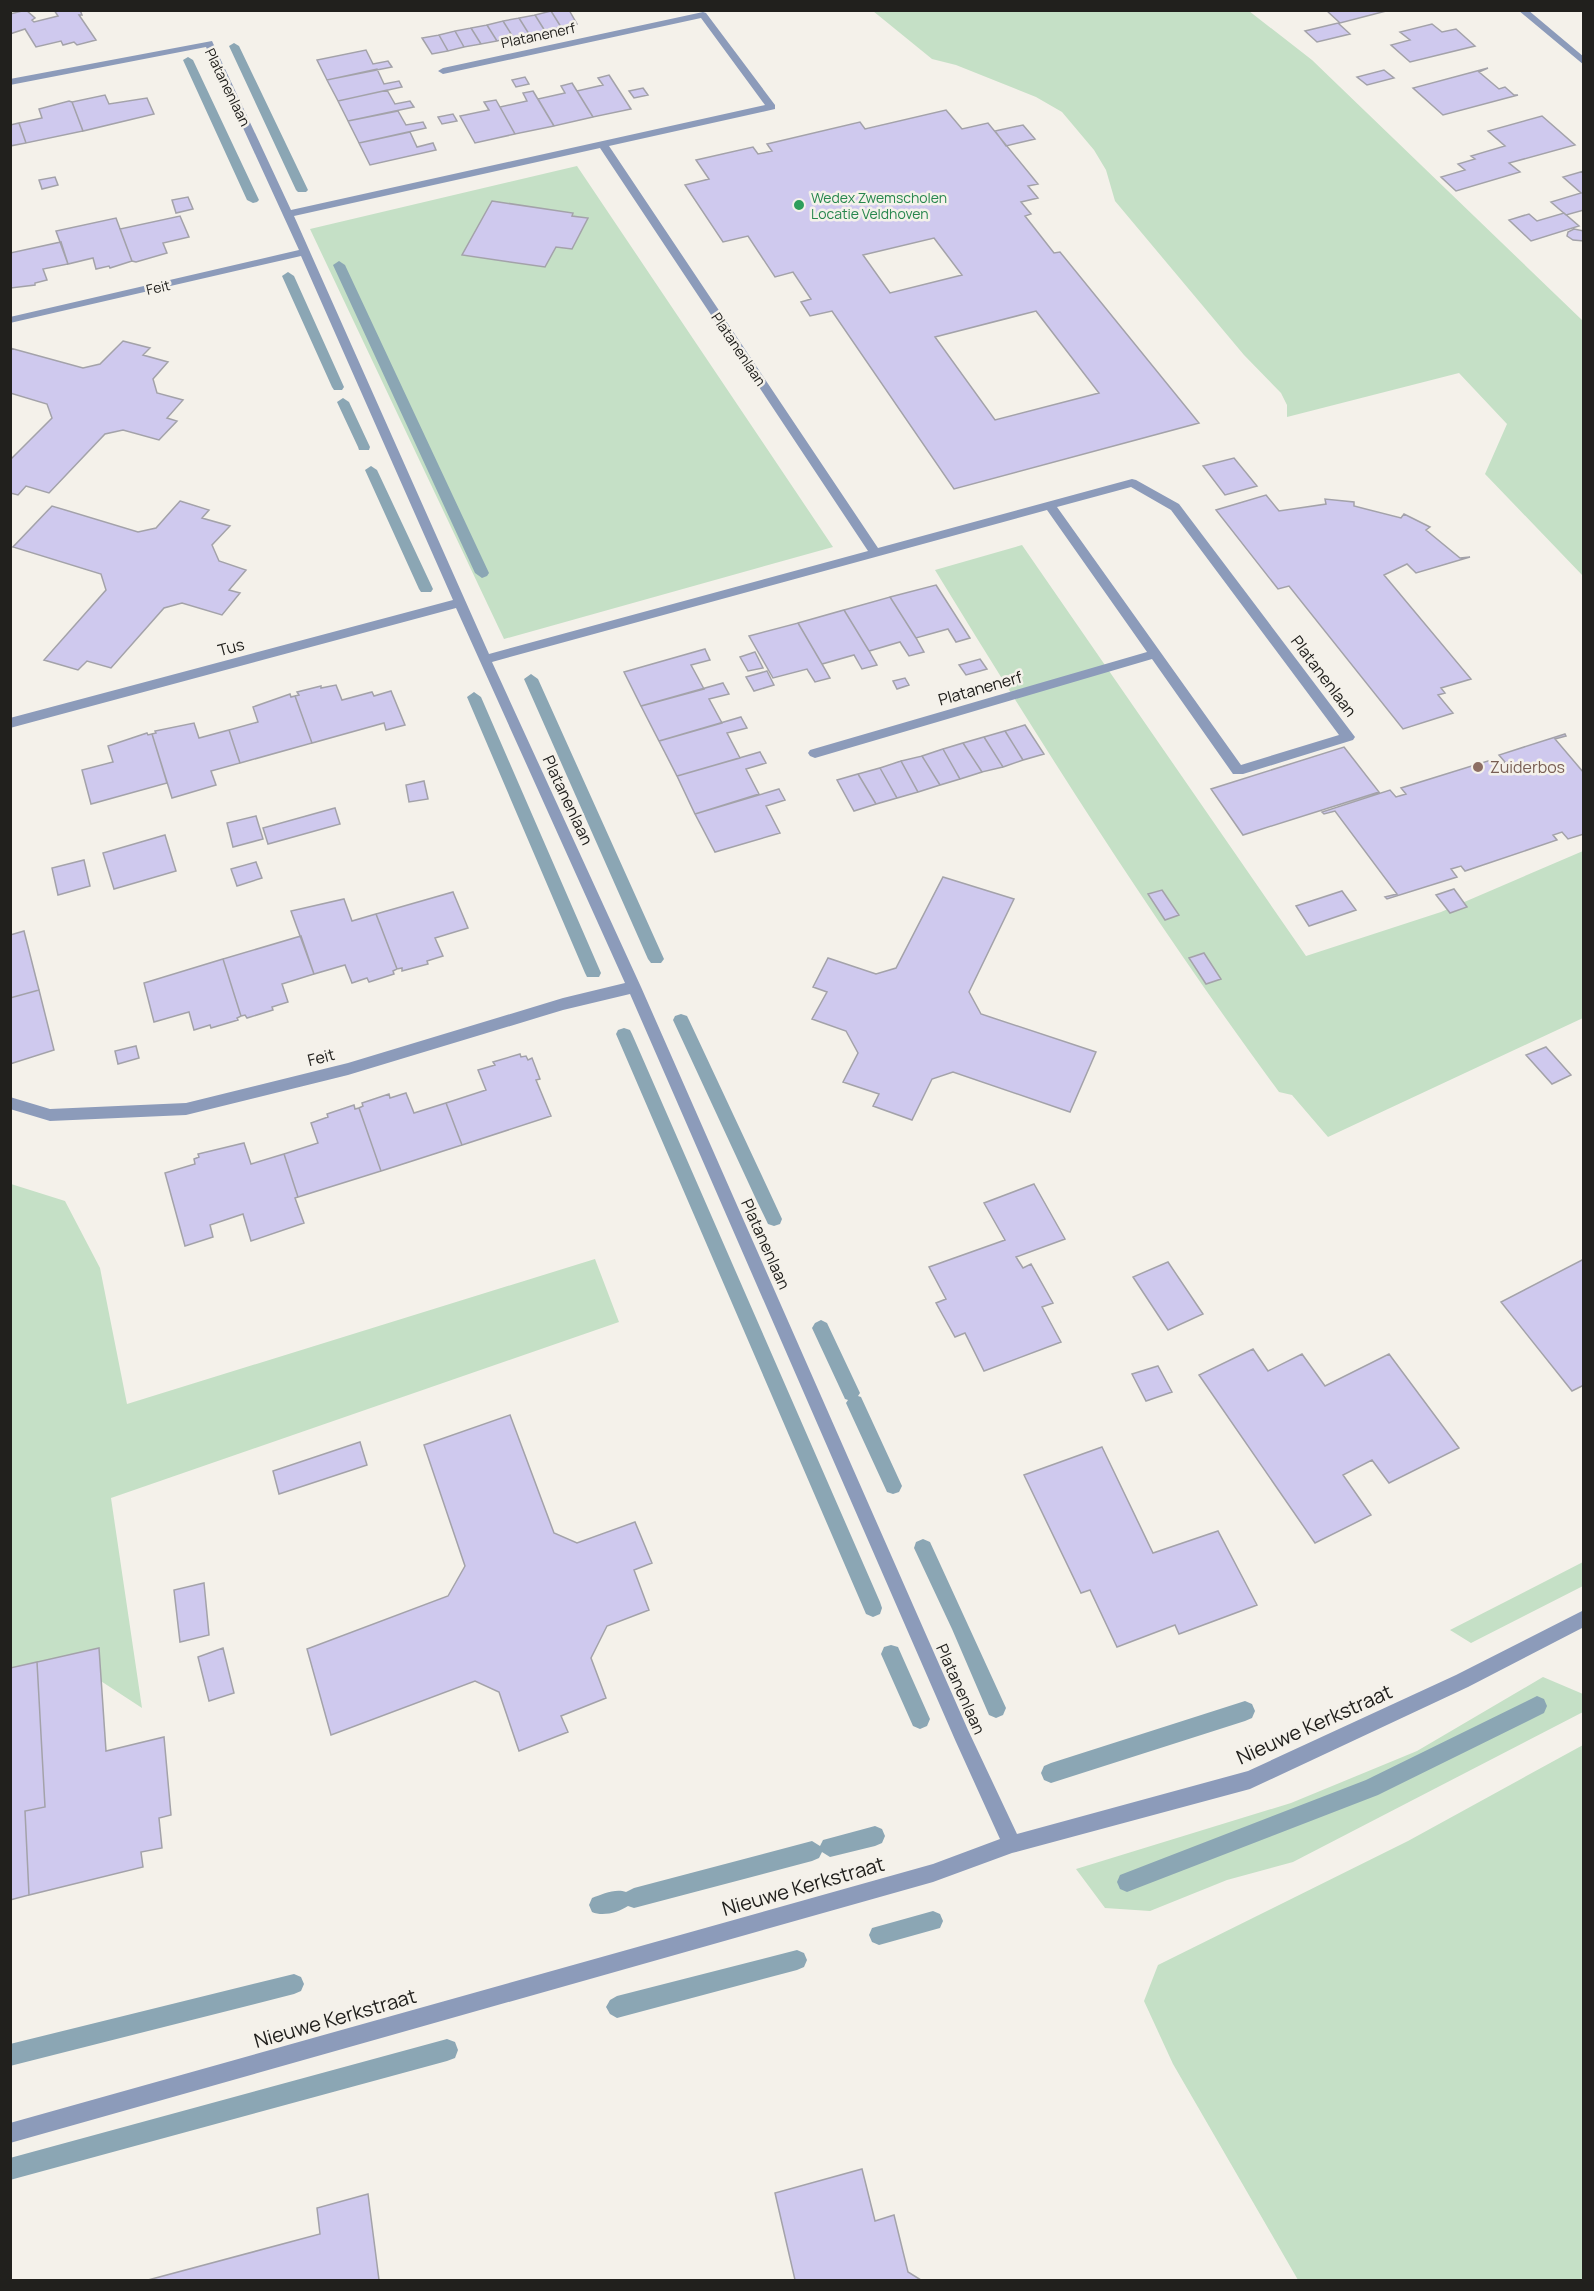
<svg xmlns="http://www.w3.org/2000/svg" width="1594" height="2291" font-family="Manrope,sans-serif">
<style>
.green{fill:#c5e0c6}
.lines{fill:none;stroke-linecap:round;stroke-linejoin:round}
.stream{fill:#8ba6b4;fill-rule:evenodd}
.building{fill:#cfc9ee;stroke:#a3a2a9;stroke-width:1.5;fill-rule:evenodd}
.street{fill:#8c9bba;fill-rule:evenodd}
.leisure-dot{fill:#2e9e5b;stroke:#f4f1ea;stroke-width:2}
.education-dot{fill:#8d6e63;stroke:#f4f1ea;stroke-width:2}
.labels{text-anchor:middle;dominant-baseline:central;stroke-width:5;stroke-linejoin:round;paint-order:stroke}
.far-street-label{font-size:14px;fill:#21201d;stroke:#f4f1ea}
.far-leisure-label{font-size:14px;fill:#27864d;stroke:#f4f1ea;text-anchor:start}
.street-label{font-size:16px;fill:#21201d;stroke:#f4f1ea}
.education-label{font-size:16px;fill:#785e54;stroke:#f4f1ea;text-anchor:start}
.near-street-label{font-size:20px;fill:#21201d;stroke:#f4f1ea}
</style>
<rect width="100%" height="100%" fill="#f4f1ea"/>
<path class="green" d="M 873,11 L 1249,11 L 1312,60 L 1583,321 L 1583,576 L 1485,474 L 1507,424 L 1459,373 L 1287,417 L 1287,405 L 1281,393 L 1244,355 L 1115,201 L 1106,170 L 1094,150 L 1062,112 L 1036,97 L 956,65 L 932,59 Z
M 577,166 L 833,547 L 504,639 L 310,229 Z
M 1022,545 L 1306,956 L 1441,912 L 1583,851 L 1583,1018 L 1328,1137 L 1292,1095 L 1279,1092 C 1155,924 1044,748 935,570 Z
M 11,1184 L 65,1201 L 100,1268 L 127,1404 L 595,1259 L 619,1322 L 111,1498 L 142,1708 L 84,1670 L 11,1681 Z
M 1583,1562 L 1583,1586 L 1471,1643 L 1450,1630 Z
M 1543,1677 L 1583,1694 L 1583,1712 L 1293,1862 L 1227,1880 L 1150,1911 L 1105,1908 L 1076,1869 L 1291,1803 L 1417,1751 Z
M 1583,1745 L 1583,2280 L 1298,2280 L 1173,2064 L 1144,2001 L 1158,1965 L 1408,1841 Z"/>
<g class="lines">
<path class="stream" d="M 234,43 L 239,46 L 308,190 L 306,192 L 298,192 L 296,190 L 229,46 Z
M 188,57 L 193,60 L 259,200 L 257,202 L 253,203 L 247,200 L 183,60 Z
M 339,261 L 345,265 L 489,573 L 487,576 L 482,578 L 475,573 L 333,265 Z
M 288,272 L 294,276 L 344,387 L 342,390 L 334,390 L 332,387 L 282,276 Z
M 343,398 L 349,402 L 370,447 L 369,450 L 359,450 L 358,447 L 337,402 Z
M 371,466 L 377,470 L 433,589 L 431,592 L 421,592 L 419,589 L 365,470 Z
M 531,674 L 538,679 L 664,959 L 661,963 L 651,963 L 648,959 L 524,679 Z
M 474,692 L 481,697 L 601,973 L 599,977 L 587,977 L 585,973 L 467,697 Z
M 681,1014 L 687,1016 L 689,1020 L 769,1191 L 782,1219 L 780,1224 L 774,1226 L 768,1224 L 755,1197 L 673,1020 L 675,1016 Z
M 624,1028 L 630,1030 L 632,1034 L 880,1602 L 882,1608 L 880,1614 L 873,1617 L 866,1614 L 616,1034 L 618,1030 Z
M 821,1320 L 827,1323 L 860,1393 L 858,1396 L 861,1397 L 902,1486 L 899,1492 L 893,1494 L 887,1492 L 846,1403 L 848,1400 L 845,1399 L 812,1328 L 815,1323 Z
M 923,1539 L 930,1542 L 1006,1708 L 1003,1715 L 996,1718 L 989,1715 L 952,1629 L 914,1548 L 916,1542 Z
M 891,1645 L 898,1647 L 930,1719 L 927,1726 L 920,1729 L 913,1726 L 881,1654 L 884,1647 Z
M 1537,1696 L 1544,1699 L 1547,1706 L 1544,1713 L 1378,1795 L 1127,1892 L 1120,1889 L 1117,1882 L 1120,1875 L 1366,1780 Z
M 1245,1701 L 1252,1704 L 1255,1711 L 1252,1718 L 1245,1721 L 1051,1783 L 1044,1780 L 1041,1773 L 1044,1766 L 1051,1763 Z
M 875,1826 L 882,1829 L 885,1836 L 882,1843 L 875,1846 L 830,1857 L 822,1852 L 819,1858 L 812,1861 L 634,1908 L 628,1906 C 619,1912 603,1917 592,1912 L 589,1905 L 592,1898 C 602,1894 616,1888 626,1892 L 634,1888 L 812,1841 L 820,1846 L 823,1840 Z
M 933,1911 L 940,1914 L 943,1921 L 940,1928 L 879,1945 L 872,1942 L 869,1935 L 872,1928 Z
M 797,1950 L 804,1953 L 807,1960 L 804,1967 L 797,1970 L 617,2018 L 610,2014 L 606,2007 L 610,2000 L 617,1996 Z
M 294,1974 L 301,1977 L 304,1984 L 301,1991 L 294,1994 L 10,2066 L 10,2044 Z
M 447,2039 L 455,2042 L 458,2050 L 455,2058 L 447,2061 L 10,2180 L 10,2158 Z"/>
</g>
<path class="building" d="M 26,10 L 35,18 L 32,20 L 34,22 L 58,16 L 54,10 L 80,10 L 82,15 L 79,15 L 96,40 L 77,45 L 74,42 L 63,45 L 61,41 L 36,47 L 25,29 L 10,34 L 10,14 Z
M 569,10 L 577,24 L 561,27 L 551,11 Z
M 1326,10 L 1390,10 L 1340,23 Z
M 551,11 L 561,27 L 545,31 L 535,15 Z
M 535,15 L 545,31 L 529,34 L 519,18 Z
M 519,18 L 529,34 L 513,37 L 503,21 Z
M 503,21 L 513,37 L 497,41 L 487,25 Z
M 1338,23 L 1350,34 L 1317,42 L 1305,31 Z
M 1432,24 L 1442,32 L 1456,29 L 1475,46 L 1410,62 L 1391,45 L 1410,40 L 1400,32 Z
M 487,25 L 497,41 L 481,44 L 471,28 Z
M 471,28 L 481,44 L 464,47 L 455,31 Z
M 455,31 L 464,47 L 448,51 L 439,35 Z
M 439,35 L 448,51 L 432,54 L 422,38 Z
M 366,50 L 373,64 L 388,61 L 392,67 L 327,80 L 317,60 Z
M 1488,68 L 1479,72 L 1499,89 L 1505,87 L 1514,95 L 1518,95 L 1443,115 L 1413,88 Z
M 377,69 L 384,84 L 399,81 L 402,87 L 338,101 L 327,80 Z
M 1384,70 L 1394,78 L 1367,85 L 1357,77 Z
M 609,75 L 631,109 L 593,117 L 577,91 L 603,85 L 598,78 Z
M 525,77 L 529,84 L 516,87 L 512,80 Z
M 572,83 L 593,117 L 554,126 L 538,99 L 565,93 L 561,86 Z
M 643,88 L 648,95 L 634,98 L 629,91 Z
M 387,90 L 395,104 L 410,101 L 414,107 L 348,121 L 338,101 Z
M 533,91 L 554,126 L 515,134 L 500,107 L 527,101 L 523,93 Z
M 105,95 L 109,104 L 147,98 L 154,114 L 83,131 L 72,102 Z
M 496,100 L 515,134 L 475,143 L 460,116 L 489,110 L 484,102 Z
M 69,101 L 72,102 L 83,131 L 26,143 L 19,123 L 42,118 L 39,109 Z
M 946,110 L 962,129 L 988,123 L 1038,184 L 1028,186 L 1038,198 L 1021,202 L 1031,214 L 1025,216 L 1054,253 L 1060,252 L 1199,423 L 954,489 L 832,311 L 810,316 L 801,302 L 811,299 L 793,272 L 775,277 L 748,236 L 723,242 L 685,185 L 709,179 L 696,160 L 753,147 L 758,154 L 772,151 L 767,144 L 860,122 L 865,129 ZM 934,238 L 962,275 L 890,293 L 863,255 ZM 1036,311 L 1099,393 L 995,420 L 935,337 Z
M 398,111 L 406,125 L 423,122 L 426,128 L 359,143 L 348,121 Z
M 453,114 L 457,121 L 442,124 L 438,117 Z
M 1542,116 L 1575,145 L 1509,163 L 1520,172 L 1456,191 L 1441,177 L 1465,170 L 1458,164 L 1475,159 L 1471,156 L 1505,146 L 1488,131 Z
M 19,123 L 26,143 L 10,146 L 10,125 Z
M 1023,125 L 1035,139 L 1006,146 L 995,131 Z
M 410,132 L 417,147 L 433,143 L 436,150 L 370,165 L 359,143 Z
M 1584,171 L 1584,210 L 1566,215 L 1551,202 L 1581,193 L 1563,177 Z
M 55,177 L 58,185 L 42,189 L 39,180 Z
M 188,197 L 193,209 L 176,213 L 172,200 Z
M 492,201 L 573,213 L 572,216 L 588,218 L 572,249 L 556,247 L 545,267 L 462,255 Z
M 1564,213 L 1579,226 L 1531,241 L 1509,220 L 1529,214 L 1537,221 Z
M 180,216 L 189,237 L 163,243 L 167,253 L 136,262 L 132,261 L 120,229 Z
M 116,218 L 132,261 L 110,268 L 109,266 L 96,269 L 93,258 L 68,264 L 56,231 Z
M 1574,229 L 1584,231 L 1584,241 L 1573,240 L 1567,236 L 1568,232 Z
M 61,242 L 68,264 L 43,269 L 47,280 L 35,283 L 35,285 L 11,288 L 10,253 Z
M 123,341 L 150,348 L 143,355 L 168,362 L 153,379 L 157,393 L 183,400 L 167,418 L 177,421 L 159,440 L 123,430 L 105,434 L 49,493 L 26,486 L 18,495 L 10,493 L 10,460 L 52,418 L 47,404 L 10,393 L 10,348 L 83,368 L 100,364 Z
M 1234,458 L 1257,486 L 1225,495 L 1203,466 Z
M 1266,495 L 1279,511 L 1326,504 L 1325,499 L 1354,502 L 1354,506 L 1401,518 L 1404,514 L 1430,527 L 1426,530 L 1460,558 L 1470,557 L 1416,573 L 1407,564 L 1384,575 L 1471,679 L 1441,688 L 1445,693 L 1438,695 L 1453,713 L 1403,729 L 1289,586 L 1278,589 L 1216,510 Z
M 180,501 L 209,510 L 202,518 L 230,526 L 212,545 L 219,561 L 246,570 L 229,590 L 240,593 L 222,615 L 182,603 L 164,608 L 111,668 L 87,661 L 78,670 L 44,660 L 106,590 L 101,574 L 13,547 L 52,506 L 138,532 L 156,528 Z
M 936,585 L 970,638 L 956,642 L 948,629 L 916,638 L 890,597 Z
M 890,597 L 916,638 L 924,652 L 909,656 L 900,642 L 869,651 L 844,610 Z
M 844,610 L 869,651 L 877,665 L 862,669 L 854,655 L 822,664 L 798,623 Z
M 798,623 L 822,664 L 830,678 L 815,682 L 807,669 L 773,678 L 749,636 Z
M 705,649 L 710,660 L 691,665 L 704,689 L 641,706 L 624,672 Z
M 755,652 L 763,668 L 748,671 L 740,657 Z
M 980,659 L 987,669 L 966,675 L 959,665 Z
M 767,671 L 774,685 L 754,691 L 746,677 Z
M 905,678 L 909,685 L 897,689 L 893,681 Z
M 723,683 L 729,694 L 709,699 L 722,723 L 659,741 L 641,706 Z
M 336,685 L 342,700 L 372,692 L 374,696 L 391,691 L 405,725 L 386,730 L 384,723 L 312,743 L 295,696 L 299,695 L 297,692 L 321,686 L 321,688 Z
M 290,694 L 291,697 L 295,696 L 312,743 L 240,763 L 229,730 L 258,722 L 253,707 Z
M 741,717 L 747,728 L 727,733 L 740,758 L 677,776 L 659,741 Z
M 194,723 L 199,738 L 229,730 L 240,763 L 211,771 L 216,785 L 172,798 L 152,734 L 156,733 L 155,731 Z
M 1025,725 L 1044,754 L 1023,760 L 1005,731 Z
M 1005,731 L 1023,760 L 1003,767 L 984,737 Z
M 147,733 L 148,735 L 152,734 L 167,783 L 91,804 L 82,770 L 113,762 L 108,746 Z
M 1565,734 L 1566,736 L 1555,739 L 1584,773 L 1584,834 L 1568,839 L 1562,832 L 1553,835 L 1557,840 L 1465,871 L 1461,866 L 1451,869 L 1457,877 L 1387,899 L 1385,897 L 1397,894 L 1335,811 L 1324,814 L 1322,812 L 1390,790 L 1396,797 L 1406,794 L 1401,788 L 1491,760 L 1495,765 L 1505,762 L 1499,755 Z
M 984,737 L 1003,767 L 982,772 L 963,743 Z
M 963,743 L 982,772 L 960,779 L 943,749 Z
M 1344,747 L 1379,792 L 1243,835 L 1211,789 Z
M 943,749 L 960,779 L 940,785 L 922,756 Z
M 760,752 L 766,763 L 746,769 L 759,794 L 695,814 L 677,776 Z
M 922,756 L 940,785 L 918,792 L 901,761 Z
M 901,761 L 918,792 L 897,798 L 880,768 Z
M 880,768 L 897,798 L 876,804 L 858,774 Z
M 858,774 L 876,804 L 854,811 L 837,780 Z
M 424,781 L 428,799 L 409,802 L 406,785 Z
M 779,789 L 785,800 L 766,806 L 780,833 L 715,852 L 695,814 Z
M 335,808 L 340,824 L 268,844 L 263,828 Z
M 256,816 L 263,839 L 233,847 L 227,823 Z
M 165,835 L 176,871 L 114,889 L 103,853 Z
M 84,860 L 90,886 L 58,895 L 52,868 Z
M 256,862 L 262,878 L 237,886 L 231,869 Z
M 943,877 L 1014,899 L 969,992 L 981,1014 L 1096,1052 L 1070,1112 L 953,1072 L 932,1079 L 912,1120 L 873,1106 L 879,1094 L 843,1082 L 858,1053 L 846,1031 L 812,1019 L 827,992 L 813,987 L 828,958 L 876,974 L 896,968 Z
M 1454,889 L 1467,907 L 1450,913 L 1436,895 Z
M 1162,890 L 1179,915 L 1165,920 L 1148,894 Z
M 1342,891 L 1356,910 L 1309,926 L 1296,906 Z
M 453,892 L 468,928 L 435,938 L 443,956 L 427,961 L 428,964 L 402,971 L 402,968 L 397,969 L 376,914 Z
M 344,899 L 352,921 L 376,914 L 397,969 L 393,971 L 394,974 L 369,982 L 367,978 L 352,983 L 345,965 L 314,974 L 291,911 Z
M 24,931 L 39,990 L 10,998 L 10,935 Z
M 301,936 L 314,974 L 282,984 L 288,1002 L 272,1007 L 273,1010 L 247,1018 L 245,1015 L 241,1016 L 223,959 Z
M 1204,953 L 1221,979 L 1206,984 L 1189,958 Z
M 223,959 L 241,1016 L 237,1018 L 238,1020 L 211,1028 L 210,1025 L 194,1030 L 189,1012 L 154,1022 L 144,983 Z
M 39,990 L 54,1050 L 10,1064 L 10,998 Z
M 136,1046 L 139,1058 L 118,1064 L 115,1051 Z
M 1546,1047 L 1571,1075 L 1552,1084 L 1526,1055 Z
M 520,1054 L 521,1057 L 526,1056 L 528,1060 L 532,1058 L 540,1079 L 536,1080 L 551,1116 L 462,1145 L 446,1103 L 486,1090 L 478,1070 L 495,1065 L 493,1062 Z
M 406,1093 L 414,1113 L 446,1103 L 462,1145 L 381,1171 L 359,1108 L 363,1106 L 362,1103 L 389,1094 L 390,1098 Z
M 354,1105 L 355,1109 L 359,1108 L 381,1171 L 298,1197 L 284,1154 L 318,1143 L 311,1123 L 328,1117 L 327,1114 Z
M 244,1143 L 251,1164 L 284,1154 L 298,1197 L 295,1198 L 304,1223 L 251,1241 L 243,1214 L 210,1225 L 213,1237 L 185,1246 L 165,1173 L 195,1164 L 194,1159 L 199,1157 L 198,1154 Z
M 1034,1184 L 1065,1239 L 1016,1257 L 1023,1268 L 1031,1264 L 1053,1303 L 1042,1307 L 1061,1342 L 984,1371 L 965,1333 L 955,1337 L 936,1303 L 946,1299 L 929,1267 L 1005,1240 L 984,1203 Z
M 1584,1259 L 1584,1385 L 1572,1391 L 1501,1302 Z
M 1168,1262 L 1203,1314 L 1168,1330 L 1133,1277 Z
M 1253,1349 L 1268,1371 L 1302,1354 L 1325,1386 L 1389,1354 L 1459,1448 L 1389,1483 L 1372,1460 L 1343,1475 L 1371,1515 L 1315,1543 L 1199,1375 Z
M 1158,1366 L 1172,1392 L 1146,1401 L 1132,1374 Z
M 510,1415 L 554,1533 L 577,1543 L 635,1522 L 652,1563 L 634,1570 L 649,1610 L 607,1626 L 591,1658 L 606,1698 L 561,1716 L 568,1732 L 519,1751 L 499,1692 L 475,1681 L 331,1735 L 307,1649 L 448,1596 L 465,1566 L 424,1445 Z
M 360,1442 L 367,1465 L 279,1494 L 273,1471 Z
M 1102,1447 L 1153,1553 L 1218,1531 L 1257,1605 L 1179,1634 L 1175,1625 L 1117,1647 L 1090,1590 L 1081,1593 L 1024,1475 Z
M 204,1583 L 209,1635 L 180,1642 L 174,1590 Z
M 99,1648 L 106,1751 L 164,1737 L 171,1815 L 159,1818 L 162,1848 L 141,1852 L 143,1867 L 29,1895 L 25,1811 L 45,1807 L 37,1662 Z
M 223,1648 L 234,1693 L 209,1701 L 198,1657 Z
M 37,1662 L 45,1807 L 25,1811 L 29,1895 L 10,1900 L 10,1668 Z
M 862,2169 L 875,2221 L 894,2215 L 908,2272 L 921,2280 L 795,2280 L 775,2193 Z
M 368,2194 L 379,2280 L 148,2280 L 320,2234 L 317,2208 Z"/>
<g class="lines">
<path class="street" d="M 1518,10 L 1528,10 L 1584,57 L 1584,65 Z
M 703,12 L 706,13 L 775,105 L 775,109 L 609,146 L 878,548 L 1132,479 L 1136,480 L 1179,504 L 1355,737 L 1353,740 L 1243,774 L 1233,774 L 1152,659 L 815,758 L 810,756 L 808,753 L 810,750 L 1147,652 L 1047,510 L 492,662 L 641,987 L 968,1730 L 1017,1834 L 1248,1771 L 1456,1675 L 1584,1610 L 1584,1627 L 1468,1687 L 1250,1789 L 1012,1853 L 933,1882 L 10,2143 L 10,2123 L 933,1864 L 1000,1839 L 956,1742 L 630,994 L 563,1010 L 348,1075 L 186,1115 L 50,1121 L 10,1109 L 10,1097 L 50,1109 L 186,1103 L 348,1063 L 563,998 L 625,983 L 456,608 L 10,728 L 10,718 L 453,600 L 301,256 L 10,323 L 10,317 L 299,250 L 206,47 L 10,85 L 10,79 L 212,41 L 291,210 L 765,105 L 701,18 L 443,74 L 438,71 L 443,68 ZM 600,148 L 868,551 L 489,654 L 294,216 ZM 1131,487 L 1171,510 L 1339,735 L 1241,765 L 1057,507 Z"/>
</g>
<circle class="leisure-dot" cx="799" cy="205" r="6"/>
<circle class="education-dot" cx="1478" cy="767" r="6"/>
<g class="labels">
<g class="far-street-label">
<text transform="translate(538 35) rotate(-12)">Platanenerf</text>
<text transform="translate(228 87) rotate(64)">Platanenlaan</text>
<text transform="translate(158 287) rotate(-13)">Feit</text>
<text transform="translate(739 349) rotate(56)">Platanenlaan</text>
</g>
<g class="far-leisure-label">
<text x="811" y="197">Wedex Zwemscholen<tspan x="811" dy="16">Locatie Veldhoven</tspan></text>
</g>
<g class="street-label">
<text transform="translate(231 647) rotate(-15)">Tus</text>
<text transform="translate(1324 676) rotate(53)">Platanenlaan</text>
<text transform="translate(980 688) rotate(-16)">Platanenerf</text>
<text transform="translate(568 800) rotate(65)">Platanenlaan</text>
<text transform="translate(321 1057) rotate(-14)">Feit</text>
<text transform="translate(766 1244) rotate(66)">Platanenlaan</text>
<text transform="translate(961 1689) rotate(66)">Platanenlaan</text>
</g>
<g class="education-label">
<text x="1490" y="767">Zuiderbos</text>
</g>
<g class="near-street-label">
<text transform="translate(1314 1724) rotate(-24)">Nieuwe Kerkstraat</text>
<text transform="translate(803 1886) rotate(-16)">Nieuwe Kerkstraat</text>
<text transform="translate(335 2018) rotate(-16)">Nieuwe Kerkstraat</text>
</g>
</g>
<rect width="1594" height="2291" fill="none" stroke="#21201d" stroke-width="24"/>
</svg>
